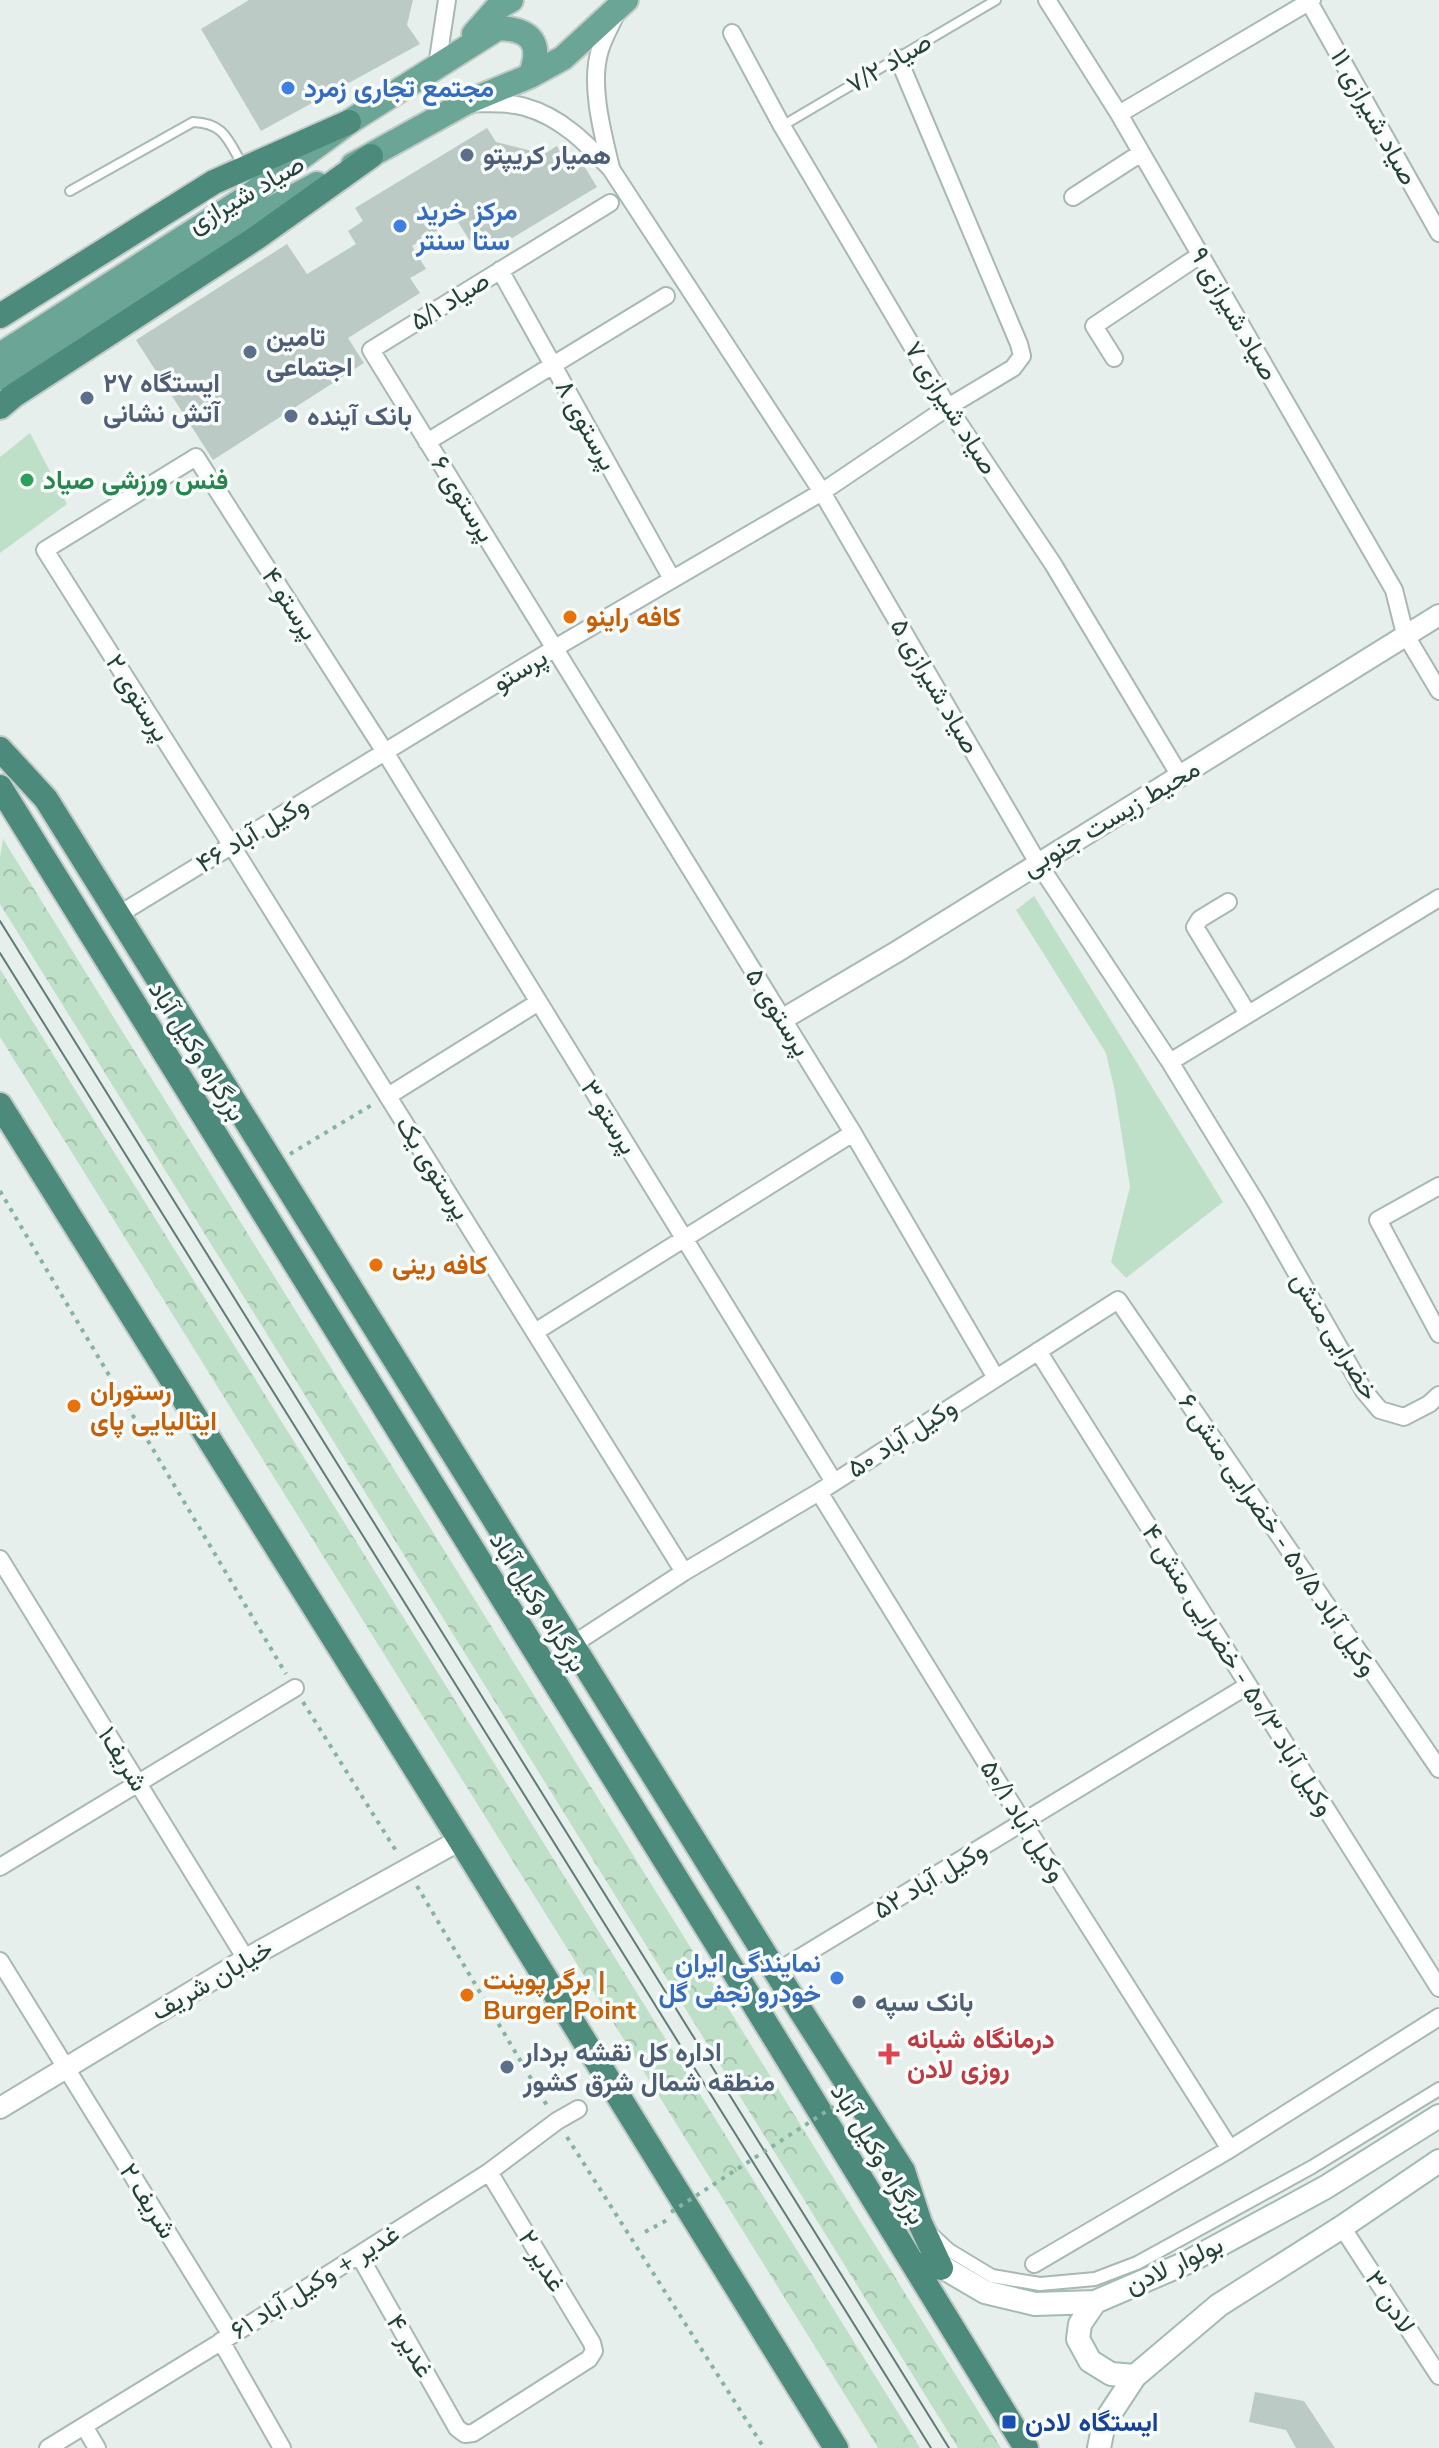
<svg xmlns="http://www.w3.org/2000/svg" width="1439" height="2448" font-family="'Nunito Sans',Vazirmatn,sans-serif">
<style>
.green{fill:#bfe0c8}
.forest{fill:url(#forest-crowns)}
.building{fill:#bbcac4}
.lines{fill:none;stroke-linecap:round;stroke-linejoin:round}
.service-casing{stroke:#a8b8b2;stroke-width:12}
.pedestrian-casing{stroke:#a8b8b2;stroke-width:16}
.minor-casing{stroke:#a8b8b2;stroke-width:20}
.tertiary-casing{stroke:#a8b8b2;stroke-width:24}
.secondary-casing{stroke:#a4bbb3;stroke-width:26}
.primary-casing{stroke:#c2cac8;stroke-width:28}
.trunk-casing{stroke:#c2cac8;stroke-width:28}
.path{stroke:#86b3a5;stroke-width:4;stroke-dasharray:4 6;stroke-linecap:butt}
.service{stroke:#fff;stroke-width:8}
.pedestrian{stroke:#fff;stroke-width:12}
.minor{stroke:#fff;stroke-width:16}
.tertiary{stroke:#fff;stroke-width:20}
.secondary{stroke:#fff;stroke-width:22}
.primary{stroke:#6aa596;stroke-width:24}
.trunk{stroke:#4c8a7c;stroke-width:24}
.tram{stroke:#5f7d75;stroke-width:2}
.path-bridge{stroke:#86b3a5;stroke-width:4;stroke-dasharray:4 6;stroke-linecap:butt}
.shop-dot{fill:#3f7fe0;stroke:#f7fbf9;stroke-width:3}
.service-dot{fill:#5c6f8a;stroke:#f7fbf9;stroke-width:3}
.leisure-dot{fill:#2e9e5b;stroke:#f7fbf9;stroke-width:3}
.food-dot{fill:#e8710a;stroke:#f7fbf9;stroke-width:3}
.health-dot{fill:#e0444e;stroke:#f7fbf9;stroke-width:3}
.transit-dot{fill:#1a4fb4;stroke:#f7fbf9;stroke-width:3}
.labels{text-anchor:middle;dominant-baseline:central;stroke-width:7;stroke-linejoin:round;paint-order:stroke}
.street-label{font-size:26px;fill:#24423a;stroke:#f7fbf9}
.shop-label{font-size:26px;font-weight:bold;fill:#366cbe;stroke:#f7fbf9;text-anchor:start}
.service-label{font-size:26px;font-weight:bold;fill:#4e5e75;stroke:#f7fbf9;text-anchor:start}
.leisure-label{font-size:26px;font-weight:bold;fill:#27864d;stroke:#f7fbf9;text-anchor:start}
.food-label{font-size:26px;font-weight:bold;fill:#c56008;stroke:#f7fbf9;text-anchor:start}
.health-label{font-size:26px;font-weight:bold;fill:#be3a42;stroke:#f7fbf9;text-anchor:start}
.transit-label{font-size:26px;font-weight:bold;fill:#164399;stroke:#f7fbf9;text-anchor:start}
</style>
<defs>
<pattern id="forest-crowns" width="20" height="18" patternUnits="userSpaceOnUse" patternTransform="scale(2)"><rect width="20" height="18" fill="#bfe0c8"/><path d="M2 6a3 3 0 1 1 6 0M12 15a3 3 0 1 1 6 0" fill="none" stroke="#a4c1ad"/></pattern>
</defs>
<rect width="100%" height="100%" fill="#e6efeb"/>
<path class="green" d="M 30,433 L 67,504 L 0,553 L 0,457 Z
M 1034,896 L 1223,1202 L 1126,1278 L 1111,1262 L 1130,1187 L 1115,1092 L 1106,1053 L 1016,910 Z"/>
<path class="forest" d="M 3,839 L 1001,2448 L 958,2448 L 0,904 L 0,857 Z
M 0,969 L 920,2448 L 878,2448 L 0,1037 Z"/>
<path class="building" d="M 249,0 L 413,0 L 407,25 L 420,44 L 261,131 L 201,29 Z
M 487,128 L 496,142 L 544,154 L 557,146 L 567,162 L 578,156 L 597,187 L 492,250 L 482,233 L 470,241 L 456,219 L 412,246 L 426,269 L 410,278 L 420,293 L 348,338 L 364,363 L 213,460 L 136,340 L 287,244 L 307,274 L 356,244 L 348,231 L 363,221 L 355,208 Z
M 1255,2392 L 1304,2401 L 1335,2448 L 1296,2448 L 1286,2430 L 1249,2422 Z"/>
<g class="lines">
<defs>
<path id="service" d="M 782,126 L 996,0
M 70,191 L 193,122 C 224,123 228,140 242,164"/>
<path id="pedestrian" d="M 876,2150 L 900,2189
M 934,2236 L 949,2250 L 992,2276 L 1040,2284 L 1095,2279 L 1137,2263 L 1312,2167 L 1439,2089"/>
<path id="minor" d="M 1047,0 L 1119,114 L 1394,590 L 1405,634 L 1439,691
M 1308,0 L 1439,233
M 732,33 L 782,126 L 948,407 L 1053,564 L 1180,776
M 437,66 L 447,0
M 474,103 C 490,104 509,102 525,107 C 561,117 586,143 611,169 L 822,492 L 1038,863 L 1170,1062 L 1257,1204 L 1364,1391 L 1380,1410 L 1404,1417 L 1429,1404 L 1439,1395
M 1119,114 L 1312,0
M 611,168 C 603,135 589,84 600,50 C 603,39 610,27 615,16
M 1073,197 L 1141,153
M 610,203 L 371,350 L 853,1133 L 996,1378
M 500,270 L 672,579
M 1114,358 L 1094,326 L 1200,255
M 427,442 L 666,296
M 1228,902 L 1200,919 L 1195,927 L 1248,1014
M 118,915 L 555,648 L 822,492 L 948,407 L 1013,368 L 1022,356 L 1019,344 L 898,58
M 1170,1062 L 1439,898
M 388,1096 L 537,1003
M 1439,1186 L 1378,1220 L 1439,1334
M 535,1332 L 853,1133
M 1038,1351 L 1439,1988
M 819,1492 L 1024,1824 L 1230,2149
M 0,1559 L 246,1959
M 684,1572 L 232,846 L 45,550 L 196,457 L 385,752 L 834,1482
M 572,1645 L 684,1572 L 819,1492 L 1118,1300 L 1439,1769
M 0,1867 L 295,1688
M 0,1961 L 231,2335
M 776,1972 L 1247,1686
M 1342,2227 L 1439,2376
M 359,2255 L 457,2428 L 465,2434 L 473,2433 L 589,2359 L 594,2351 L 592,2343 L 489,2172
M 1034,2264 L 1230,2149 L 1439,2017
M 221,2341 L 282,2448
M 84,2426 L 97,2448
M 48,2448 L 258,2319 L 489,2172 L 557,2121 L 578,2109"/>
<path id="tertiary" d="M 783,1019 L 898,951 L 1439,615
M 0,2108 L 246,1959 L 460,1840"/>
<path id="secondary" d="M 927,2258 L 985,2292 L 1035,2304 L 1095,2302 L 1188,2262 L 1326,2187 L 1439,2116
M 1095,2302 L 1080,2324 L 1078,2339 L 1090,2361 L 1111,2374 L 1135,2376
M 1099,2448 L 1104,2423 L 1135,2376 L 1219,2305 L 1342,2227 L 1439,2161"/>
<path id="primary" d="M 474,34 L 497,8 L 511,0
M 353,165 L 465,103 L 530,76 L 563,58 L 626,0
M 0,355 L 247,197 L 349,122 L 498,28 C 532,29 543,44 530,76
M 0,378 L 256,217 L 317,184"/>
<path id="trunk" d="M 0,316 L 214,182 L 349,122
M 0,407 L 13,396 L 256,238 L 371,156
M 0,749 L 46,799 L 776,1972 L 903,2171 L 920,2223 L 941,2268
M 0,787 L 746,1991 L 1026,2448
M 0,1105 L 460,1840 L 836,2448"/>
</defs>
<use href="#service" class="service-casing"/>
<use href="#pedestrian" class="pedestrian-casing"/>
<use href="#minor" class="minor-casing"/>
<use href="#tertiary" class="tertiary-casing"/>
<use href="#secondary" class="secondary-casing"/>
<use href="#primary" class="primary-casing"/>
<use href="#trunk" class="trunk-casing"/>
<path class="path" d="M 290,1154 L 375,1103
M 0,1191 L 286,1674
M 303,1702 L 398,1854
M 417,1886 L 549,2109
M 567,2137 L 764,2448
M 645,2232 L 669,2219 L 670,2221"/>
<use href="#service" class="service"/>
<use href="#pedestrian" class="pedestrian"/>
<use href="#minor" class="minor"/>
<use href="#tertiary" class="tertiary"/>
<use href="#secondary" class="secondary"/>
<use href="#primary" class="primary"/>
<use href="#trunk" class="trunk"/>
<path class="tram" d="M 0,921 L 949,2448
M 0,953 L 931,2448"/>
<path class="path-bridge" d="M 671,2212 L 850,2096"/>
</g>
<g class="shop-dot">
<circle cx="288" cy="88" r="8"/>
<circle cx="400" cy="226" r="8"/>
<circle cx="837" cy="1978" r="8"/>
</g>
<g class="service-dot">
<circle cx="467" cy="155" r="8"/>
<circle cx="250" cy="352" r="8"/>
<circle cx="87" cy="398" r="8"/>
<circle cx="291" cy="416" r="8"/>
<circle cx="859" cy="2002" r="8"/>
<circle cx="507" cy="2067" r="8"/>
</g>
<circle class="leisure-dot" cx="27" cy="480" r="8"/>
<g class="food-dot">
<circle cx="570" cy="617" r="8"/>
<circle cx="376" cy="1265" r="8"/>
<circle cx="74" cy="1406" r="8"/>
<circle cx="467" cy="1995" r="8"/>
</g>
<path class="health-dot" d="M885 2042h8v8h8v8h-8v8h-8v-8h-8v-8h8z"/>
<rect class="transit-dot" x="1001" y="2414" width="16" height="16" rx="4"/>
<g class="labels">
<g class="street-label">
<text transform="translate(889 63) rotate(-31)">صیاد ۷/۲</text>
<text transform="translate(1374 117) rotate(61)">صیاد شیرازی ۱۱</text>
<text transform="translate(246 194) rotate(-30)">صیاد شیرازی</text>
<text transform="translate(450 301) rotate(-32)">صیاد ۵/۱</text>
<text transform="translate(1234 314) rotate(60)">صیاد شیرازی ۹</text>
<text transform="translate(951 408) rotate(58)">صیاد شیرازی ۷</text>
<text transform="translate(586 425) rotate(61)">پرستوی ۸</text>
<text transform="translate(463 499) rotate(58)">پرستوی ۶</text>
<text transform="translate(290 604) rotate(57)">پرستو ۴</text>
<text transform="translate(520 670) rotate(-31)">پرستو</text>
<text transform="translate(935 686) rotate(60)">صیاد شیرازی ۵</text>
<text transform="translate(138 698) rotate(58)">پرستوی ۲</text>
<text transform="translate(1111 818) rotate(-31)">محیط زیست جنوبی</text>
<text transform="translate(252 834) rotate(-31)">۴۶ وکیل آباد</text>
<text transform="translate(778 1012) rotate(58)">پرستوی ۵</text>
<text transform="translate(197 1051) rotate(58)">بزرگراه وکیل آباد</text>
<text transform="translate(609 1117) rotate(58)">پرستو ۳</text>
<text transform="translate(433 1168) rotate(58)">پرستوی یک</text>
<text transform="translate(1335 1336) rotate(59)">خضرایی منش</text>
<text transform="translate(902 1438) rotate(-33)">۵۰ وکیل آباد</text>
<text transform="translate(1278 1535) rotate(56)">وکیل آباد ۵۰/۵ - خضرایی منش ۶</text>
<text transform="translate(538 1602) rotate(58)">بزرگراه وکیل آباد</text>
<text transform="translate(1238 1670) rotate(58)">وکیل آباد ۵۰/۳ - خضرایی منش ۴</text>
<text transform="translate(123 1759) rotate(58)">شریف١</text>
<text transform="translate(1023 1821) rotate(58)">وکیل آباد ۵۰/۱</text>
<text transform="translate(930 1880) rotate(-31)">۵۲ وکیل آباد</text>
<text transform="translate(212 1980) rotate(-30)">خیابان شریف</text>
<text transform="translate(878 2154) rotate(59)">بزرگراه وکیل آباد</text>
<text transform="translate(148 2201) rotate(58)">شریف ۲</text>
<text transform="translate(542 2261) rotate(59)">غدیر ۲</text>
<text transform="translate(1174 2265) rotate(-25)">بولوار لادن</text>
<text transform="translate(315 2282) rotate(-32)">غدیر + وکیل آباد ۶۱</text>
<text transform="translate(1390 2302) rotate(57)">لادن ۳</text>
<text transform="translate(410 2346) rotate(60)">غدیر ۴</text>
</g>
<g class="shop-label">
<text x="304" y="88">مجتمع تجاری زمرد</text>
<text x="416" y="211">مرکز خرید<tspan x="416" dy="30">ستا سنتر</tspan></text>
<text x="821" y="1963" text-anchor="end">نمایندگی ایران<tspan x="821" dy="30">خودرو نجفی گل</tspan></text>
</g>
<g class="service-label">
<text x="483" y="155">همیار کریپتو</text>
<text x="266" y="337">تامین<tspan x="266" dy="30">اجتماعی</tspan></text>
<text x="103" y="383">ایستگاه ۲۷<tspan x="103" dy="30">آتش نشانی</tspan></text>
<text x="307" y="416">بانک آینده</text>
<text x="875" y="2002">بانک سپه</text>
<text x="523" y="2052">اداره کل نقشه بردار<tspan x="523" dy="30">منطقه شمال شرق کشور</tspan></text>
</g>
<g class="leisure-label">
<text x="43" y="480">فنس ورزشی صیاد</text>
</g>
<g class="food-label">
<text x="586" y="617">کافه راینو</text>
<text x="392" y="1265">کافه رینی</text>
<text x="90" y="1391">رستوران<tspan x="90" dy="30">ایتالیایی پای</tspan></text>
<text x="483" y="1980">برگر پوینت |<tspan x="483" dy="30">Burger Point</tspan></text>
</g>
<g class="health-label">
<text x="907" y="2039">درمانگاه شبانه<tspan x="907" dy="30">روزی لادن</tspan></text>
</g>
<g class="transit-label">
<text x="1025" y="2422">ایستگاه لادن</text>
</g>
</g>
</svg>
